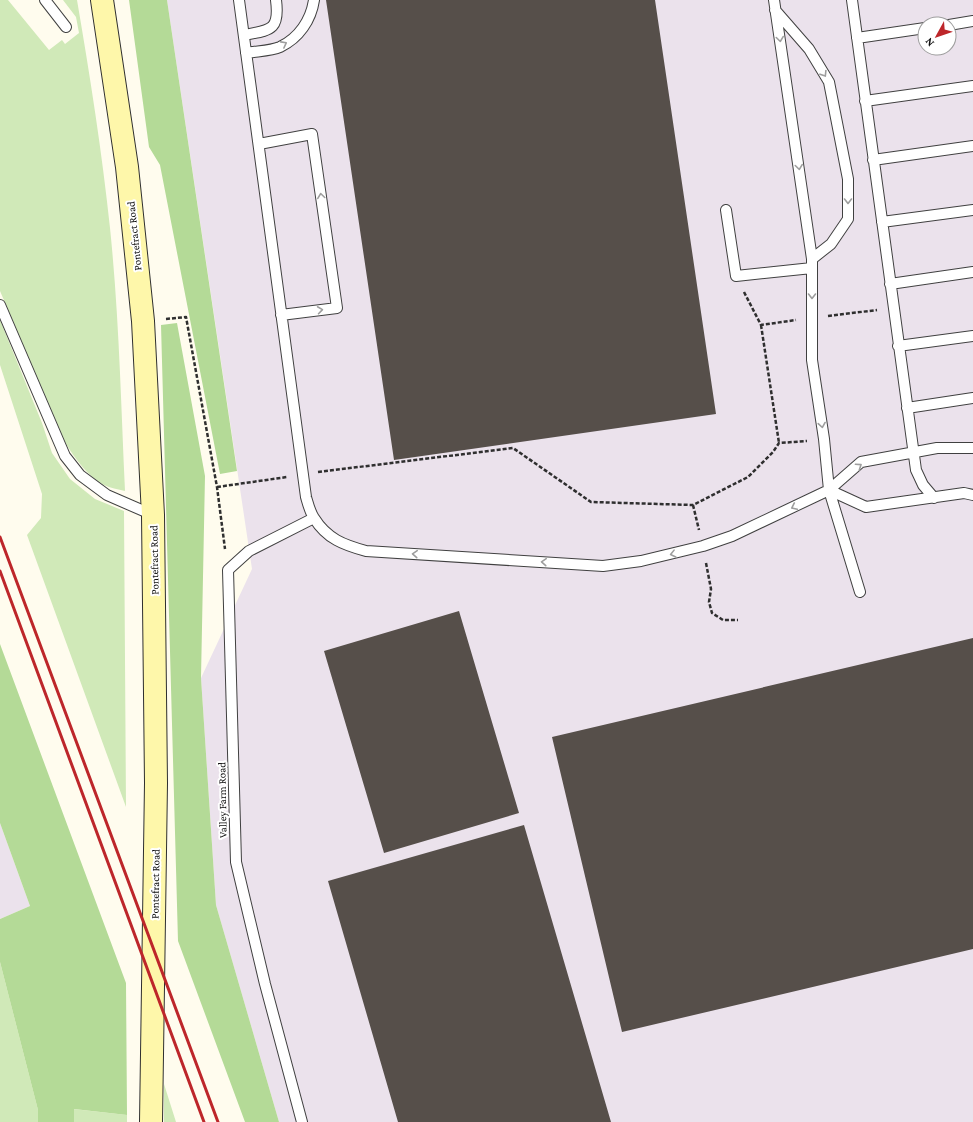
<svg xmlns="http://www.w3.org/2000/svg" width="973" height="1122" font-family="'Crimson Pro',serif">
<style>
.industrial{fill:#ebe2ec;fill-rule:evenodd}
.green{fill:#d0e9b8}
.forest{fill:#b4da97}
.building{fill:#564f4a}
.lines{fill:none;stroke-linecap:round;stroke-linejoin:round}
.lane-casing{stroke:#404040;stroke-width:12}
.secondary-casing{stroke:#2f2f2f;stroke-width:24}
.path{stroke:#2f2f2f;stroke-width:2.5;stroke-dasharray:4 2;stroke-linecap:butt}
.lane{stroke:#fff;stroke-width:10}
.secondary{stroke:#fef7aa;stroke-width:22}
.rail{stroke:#bd262a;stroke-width:3}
.oneway{stroke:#9e9e9e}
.labels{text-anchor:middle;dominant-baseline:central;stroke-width:4;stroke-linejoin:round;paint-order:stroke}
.street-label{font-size:11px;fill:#0d0d0d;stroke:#fff}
</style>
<rect width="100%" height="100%" fill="#fffcee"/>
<path class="industrial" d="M 167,0 L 973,0 L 973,1122 L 279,1122 L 216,905 L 201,678 L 252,569 ZM 925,24 L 949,24 L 949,48 L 925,48 Z
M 0,823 L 30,906 L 0,919 Z"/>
<path class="green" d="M 0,0 L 8,0 L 49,50 L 62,40 L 65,44 L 79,33 L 76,17 L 63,0 L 77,0 C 90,76 102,152 110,228 C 119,315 121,403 125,491 C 118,489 110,488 104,485 C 88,477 75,458 66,444 L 0,291 Z
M 0,320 L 42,423 L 52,453 L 70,479 L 95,499 L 124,511 L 126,807 L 27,535 L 41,518 L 42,494 L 0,365 Z
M 0,962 L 38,1110 L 38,1122 L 0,1122 Z
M 164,1084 L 176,1122 L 164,1122 Z
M 73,1109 L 127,1115 L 127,1122 L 74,1122 Z"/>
<path class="forest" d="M 129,0 L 167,0 L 237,471 L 220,474 L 160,165 L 149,147 Z
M 177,323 L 205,476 L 201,678 L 216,905 L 279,1122 L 245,1122 L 178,941 L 161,325 Z
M 0,644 L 126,983 L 127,1115 L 74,1109 L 74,1122 L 38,1122 L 38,1110 L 0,962 L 0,919 L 30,906 L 0,823 Z"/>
<path class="building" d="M 326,0 L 655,0 L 716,414 L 394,460 Z
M 459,611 L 519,813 L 384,853 L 324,651 Z
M 973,638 L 973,949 L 622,1032 L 552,737 Z
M 524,825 L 611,1122 L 398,1122 L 328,881 Z"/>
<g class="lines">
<defs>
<path id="lane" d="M 45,0 L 66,27
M 239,0 L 306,497 C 308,504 310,512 314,518 C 327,539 344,545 366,551 L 603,566 L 641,561 L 703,546 L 732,536 L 829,490 L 861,462 L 937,448 L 973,448
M 774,0 L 812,259 L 812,360 L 824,439 L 829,490 L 860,592
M 852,0 L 916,470 L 923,485 L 934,498
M 775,10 L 809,49 L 829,82 L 848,179 L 848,219 L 831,244 L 812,259
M 949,25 L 973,21
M 244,35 C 270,30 280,31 276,0
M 857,38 L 925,28
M 246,53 C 257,51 271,51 280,47 C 299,38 311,20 314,0
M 865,101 L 973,86
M 259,144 L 312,134 L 337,308 L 281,315
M 873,160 L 973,146
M 726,210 L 736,276 L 812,268
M 882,222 L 973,210
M 890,284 L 973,272
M 0,305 L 65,456 L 80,475 L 107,495 L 153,515
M 898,346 L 973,336
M 907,408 L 973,398
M 829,490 L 866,507 L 964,493 L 973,495
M 302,1122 L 265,984 L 236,862 L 228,570 L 249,551 L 314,518"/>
<path id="secondary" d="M 102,0 L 127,167 L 143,321 L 153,515 L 156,783 L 151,1122"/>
</defs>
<use href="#lane" class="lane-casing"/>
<use href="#secondary" class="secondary-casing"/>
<path class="path" d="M 744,292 L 761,325 L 796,320
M 828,316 L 877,310
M 166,319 L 186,317 L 217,487 L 225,549
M 761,325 L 779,443
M 318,472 L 513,448 L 591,502 L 693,505 L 748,477 L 773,452 L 779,443 L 807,441
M 217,487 L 287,477
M 693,505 L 699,530
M 706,563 L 711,589 L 709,602 L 712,613 L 723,620 L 738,620"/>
<use href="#lane" class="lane"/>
<use href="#secondary" class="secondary"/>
<path class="rail" d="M 0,537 L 218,1122
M 0,571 L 204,1122"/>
</g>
<defs><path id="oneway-chevron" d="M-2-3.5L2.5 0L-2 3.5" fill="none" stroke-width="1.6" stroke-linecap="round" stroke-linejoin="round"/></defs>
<g class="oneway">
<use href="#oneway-chevron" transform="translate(780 39) rotate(82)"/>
<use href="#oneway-chevron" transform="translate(284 44) rotate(-28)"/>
<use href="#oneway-chevron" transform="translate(824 74) rotate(58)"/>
<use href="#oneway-chevron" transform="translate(799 167) rotate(82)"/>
<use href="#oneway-chevron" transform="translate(321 196) rotate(-98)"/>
<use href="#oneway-chevron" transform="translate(848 201) rotate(90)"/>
<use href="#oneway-chevron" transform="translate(812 296) rotate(90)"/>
<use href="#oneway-chevron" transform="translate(320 310) rotate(-8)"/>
<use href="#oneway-chevron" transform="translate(822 425) rotate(81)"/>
<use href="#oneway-chevron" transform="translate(859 466) rotate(-34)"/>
<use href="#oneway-chevron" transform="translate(794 507) rotate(155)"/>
<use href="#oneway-chevron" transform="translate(415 554) rotate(-176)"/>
<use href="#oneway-chevron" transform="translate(673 554) rotate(166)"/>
<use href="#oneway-chevron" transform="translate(544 562) rotate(-176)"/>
</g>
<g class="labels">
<g class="street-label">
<text transform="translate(134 236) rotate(-96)">Pontefract Road</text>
<text transform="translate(154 560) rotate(-91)">Pontefract Road</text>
<text transform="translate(222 800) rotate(-91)">Valley Farm Road</text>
<text transform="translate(155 884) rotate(-89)">Pontefract Road</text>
</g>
</g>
<g transform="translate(937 36) rotate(230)"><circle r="19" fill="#ffffff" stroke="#9e9e9e"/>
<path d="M0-3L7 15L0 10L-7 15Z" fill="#bd262a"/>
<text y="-6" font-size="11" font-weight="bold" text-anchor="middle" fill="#0d0d0d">N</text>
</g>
</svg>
